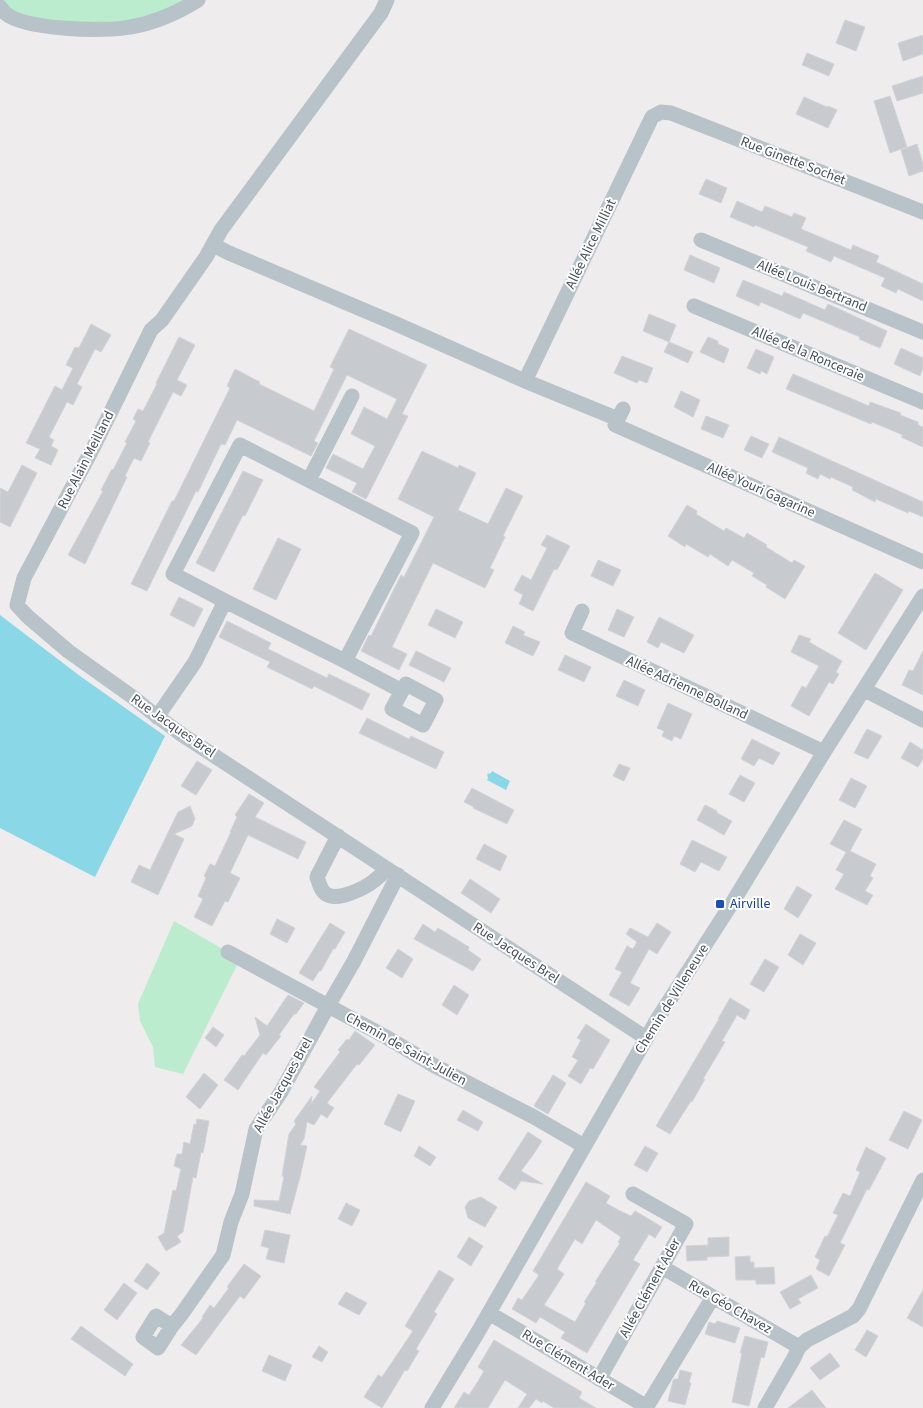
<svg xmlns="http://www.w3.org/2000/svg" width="923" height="1408" font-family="'Source Sans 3',sans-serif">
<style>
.green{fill:#bbeccd}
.water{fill:#8ad7e8}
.building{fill:#c7cacf;stroke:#d1d3d8;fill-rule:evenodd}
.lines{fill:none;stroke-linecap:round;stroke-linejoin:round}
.street{stroke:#b8c2c9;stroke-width:15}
.transit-dot{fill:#1a4fb4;stroke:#fff;stroke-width:2}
.labels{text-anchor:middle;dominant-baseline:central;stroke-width:4;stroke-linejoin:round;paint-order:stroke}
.street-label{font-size:14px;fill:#465159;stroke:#fff}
.transit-label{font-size:14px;fill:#164399;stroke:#fff;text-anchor:start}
</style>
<rect width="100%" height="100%" fill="#efeced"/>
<path class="green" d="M 0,0 L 198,0 L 129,28 L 29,24 Z
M 174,921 L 240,959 L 183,1074 L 155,1067 L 153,1047 L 140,1021 L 138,1004 Z"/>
<path class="water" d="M 0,615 L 80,676 L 165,736 L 95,877 L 0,828 Z
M 492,771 L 510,781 L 506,790 L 487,780 L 488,778 L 487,774 L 491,773 Z"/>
<path class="building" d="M 845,20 L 865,27 L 856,51 L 836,43 Z
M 923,35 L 923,54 L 903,61 L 898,43 Z
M 807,53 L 834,64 L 829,76 L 802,65 Z
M 923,76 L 923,93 L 897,101 L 892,86 Z
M 890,96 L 907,147 L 890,153 L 874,101 Z
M 804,97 L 827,107 L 828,106 L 837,110 L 828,128 L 796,114 Z
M 917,144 L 923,164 L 923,171 L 909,176 L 901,150 Z
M 706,179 L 727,188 L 721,203 L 699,194 Z
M 737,201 L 762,212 L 765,206 L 792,217 L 794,213 L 806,218 L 801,229 L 851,250 L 853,245 L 879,256 L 876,262 L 923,284 L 923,301 L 898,289 L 896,293 L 881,286 L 885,278 L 834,256 L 831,262 L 806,251 L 808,247 L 755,225 L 754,227 L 730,217 Z
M 690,255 L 720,268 L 714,283 L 684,270 Z
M 743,280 L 782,296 L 784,292 L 825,310 L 828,304 L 887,331 L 880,348 L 859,339 L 860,337 L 803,313 L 800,319 L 761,302 L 759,306 L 736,296 Z
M 649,314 L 676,325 L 669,342 L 693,352 L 688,363 L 664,352 L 669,342 L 643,331 Z
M 91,324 L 111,335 L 101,352 L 95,349 L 77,384 L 82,387 L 73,405 L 67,402 L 49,437 L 54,440 L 51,446 L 58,450 L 51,465 L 35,458 L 40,449 L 26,443 L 55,386 L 62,390 L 73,368 L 66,365 L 75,347 L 79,348 Z
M 349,329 L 427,365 L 402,414 L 408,416 L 366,499 L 352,492 L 357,483 L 326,468 L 333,454 L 363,469 L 375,446 L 351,434 L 364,407 L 387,419 L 397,399 L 347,375 L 314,441 L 318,443 L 311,456 L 237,420 L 225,445 L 221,444 L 198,492 L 196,491 L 147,591 L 131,584 L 172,501 L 174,501 L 230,388 L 227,386 L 235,369 L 260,382 L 259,384 L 314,411 L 334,369 L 330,367 Z
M 179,337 L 195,345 L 177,380 L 187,385 L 181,396 L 173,392 L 148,442 L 150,443 L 141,461 L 134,458 L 125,476 L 127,477 L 85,564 L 68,555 L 103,491 L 101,490 L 112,469 L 113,470 L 127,443 L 125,442 L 136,421 L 133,419 L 138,409 L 143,411 L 157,384 L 156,383 Z
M 708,337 L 718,341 L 718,344 L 729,349 L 724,363 L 700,352 Z
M 901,348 L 923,358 L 923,368 L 920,376 L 894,364 Z
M 756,349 L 774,357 L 767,374 L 761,371 L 760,374 L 747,368 Z
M 622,356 L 653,368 L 647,383 L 639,380 L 637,383 L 614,373 Z
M 793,374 L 869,406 L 870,402 L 901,413 L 900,415 L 918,422 L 918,425 L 923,427 L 923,447 L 901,437 L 903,435 L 872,422 L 871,424 L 786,389 Z
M 681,391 L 700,400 L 693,417 L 674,407 Z
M 706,416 L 729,425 L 723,438 L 701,429 Z
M 751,436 L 769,444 L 762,458 L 744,450 Z
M 779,437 L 923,502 L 923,517 L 909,511 L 908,513 L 876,499 L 875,502 L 852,490 L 853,487 L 831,477 L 830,479 L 820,474 L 818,479 L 806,473 L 808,468 L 772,452 Z
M 422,451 L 458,468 L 459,465 L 476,473 L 458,510 L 488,524 L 506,488 L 523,496 L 503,536 L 505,537 L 490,568 L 494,570 L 485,588 L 433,563 L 392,647 L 407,654 L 399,670 L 361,651 L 369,635 L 371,636 L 401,575 L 404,577 L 434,517 L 398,499 Z
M 22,465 L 37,473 L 10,527 L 0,522 L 0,488 L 8,492 Z
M 243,471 L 263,480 L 245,516 L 243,515 L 214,572 L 196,563 Z
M 687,505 L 697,511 L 696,514 L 724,531 L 726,528 L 744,538 L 747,533 L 767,545 L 766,547 L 792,563 L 794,560 L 805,566 L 785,599 L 766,587 L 767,585 L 752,576 L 754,573 L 732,560 L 728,566 L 710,554 L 708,557 L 686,544 L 685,547 L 668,536 Z
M 547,535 L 570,546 L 557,570 L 554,569 L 533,611 L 519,604 L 523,595 L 514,590 L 522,575 L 531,580 L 547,548 L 541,545 Z
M 278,538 L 301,549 L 276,600 L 253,589 Z
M 598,560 L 621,570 L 613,586 L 591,576 Z
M 875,573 L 903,590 L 866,650 L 838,633 Z
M 179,597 L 203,609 L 194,627 L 170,615 Z
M 436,609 L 463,622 L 455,638 L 428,625 Z
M 617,609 L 634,617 L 624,637 L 608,630 Z
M 659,617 L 694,635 L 684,653 L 661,642 L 658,648 L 647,642 Z
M 227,621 L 271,643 L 268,649 L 327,678 L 329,674 L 370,694 L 362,710 L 314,686 L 312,689 L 267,667 L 270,662 L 219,637 Z
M 513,626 L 525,632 L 523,635 L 540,642 L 533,656 L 505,643 Z
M 799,635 L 811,639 L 809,642 L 842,661 L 836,672 L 839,674 L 833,684 L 829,682 L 809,716 L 791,706 L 802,686 L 806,688 L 819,666 L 791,652 Z
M 416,651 L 451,668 L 444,682 L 409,665 Z
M 923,651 L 923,695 L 902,685 L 909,670 L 913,671 Z
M 565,655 L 591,667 L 584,682 L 558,670 Z
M 624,680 L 645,690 L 638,706 L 616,696 Z
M 668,703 L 692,714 L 681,739 L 674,736 L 672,741 L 662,736 L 664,731 L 657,728 Z
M 367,718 L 409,739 L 411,736 L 444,752 L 436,769 L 359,733 Z
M 867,729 L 882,736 L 868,759 L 854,753 Z
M 752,739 L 780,753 L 773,765 L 759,758 L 754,766 L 741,759 Z
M 910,742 L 923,750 L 923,759 L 918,767 L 901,758 Z
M 197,761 L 212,770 L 196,795 L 181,786 Z
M 619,764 L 630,768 L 624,781 L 613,776 Z
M 740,775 L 755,783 L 744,802 L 729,794 Z
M 851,778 L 867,786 L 855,808 L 839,800 Z
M 472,788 L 514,810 L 507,824 L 473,808 L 474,807 L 464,802 Z
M 249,794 L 264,803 L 255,817 L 306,842 L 298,859 L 248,835 L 230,873 L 240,878 L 228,902 L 225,901 L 212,926 L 194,917 L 203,899 L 198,896 L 206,878 L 204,876 L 210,864 L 215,866 L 231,832 L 230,832 L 237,817 L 235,815 Z
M 705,805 L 717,811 L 717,813 L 732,821 L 724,835 L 697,820 Z
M 190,806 L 195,819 L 192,826 L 174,834 L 184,839 L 158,895 L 131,882 L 139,865 L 150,870 L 178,812 Z
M 844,820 L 862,829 L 850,851 L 876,864 L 870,876 L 873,878 L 865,891 L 873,895 L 867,905 L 835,889 L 844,874 L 836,870 L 846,852 L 830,844 Z
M 692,840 L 727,857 L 719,871 L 701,862 L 695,872 L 680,864 Z
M 484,844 L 507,856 L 500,871 L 476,859 Z
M 470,879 L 500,899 L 491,913 L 461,893 Z
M 797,886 L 812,895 L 798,918 L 784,909 Z
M 277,919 L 295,928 L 287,943 L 270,934 Z
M 330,923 L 345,932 L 335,949 L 333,949 L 321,971 L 319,971 L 313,981 L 299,973 Z
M 657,923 L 671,932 L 657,954 L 649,949 L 630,983 L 640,988 L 629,1006 L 609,995 L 622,972 L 615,969 L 627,946 L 633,949 L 637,942 L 626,934 L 630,928 L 648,937 Z
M 423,924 L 435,932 L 438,928 L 469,947 L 468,950 L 481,959 L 473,971 L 414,939 Z
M 800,934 L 816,943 L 803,965 L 788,955 Z
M 398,949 L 413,959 L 402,978 L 386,968 Z
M 765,959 L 779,967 L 764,992 L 750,984 Z
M 454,985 L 469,995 L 457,1015 L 442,1005 Z
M 288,995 L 304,1003 L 296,1014 L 294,1014 L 279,1035 L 281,1036 L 266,1055 L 263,1053 L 238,1090 L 224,1080 L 242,1055 L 244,1056 L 260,1035 L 255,1017 L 267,1026 Z
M 730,998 L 750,1010 L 745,1020 L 737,1015 L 722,1041 L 725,1042 L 703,1079 L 705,1079 L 692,1102 L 691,1101 L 670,1134 L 656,1126 L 719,1019 L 718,1019 Z
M 586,1024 L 610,1040 L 593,1069 L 590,1068 L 581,1084 L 568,1076 L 578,1060 L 572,1057 L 581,1040 L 577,1038 Z
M 213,1027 L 224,1035 L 216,1047 L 205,1038 Z
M 355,1031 L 375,1045 L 359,1065 L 357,1064 L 327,1103 L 334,1108 L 327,1118 L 321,1114 L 314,1125 L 307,1122 L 304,1139 L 300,1145 L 307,1146 L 300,1177 L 290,1214 L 254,1206 L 254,1200 L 279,1201 L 284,1177 L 282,1176 L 289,1134 L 296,1124 L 294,1121 L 312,1096 L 311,1104 L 320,1091 L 314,1087 L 340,1052 L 338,1050 L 347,1039 L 349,1040 Z
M 204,1073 L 218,1085 L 200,1109 L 186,1097 Z
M 553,1075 L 566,1083 L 548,1114 L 534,1106 Z
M 398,1094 L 415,1101 L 401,1132 L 384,1124 Z
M 463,1110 L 483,1122 L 478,1131 L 457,1120 Z
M 904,1111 L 922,1120 L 908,1149 L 889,1140 Z
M 197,1119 L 209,1121 L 203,1153 L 201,1152 L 196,1178 L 193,1177 L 183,1232 L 177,1236 L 181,1242 L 166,1251 L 158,1237 L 164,1233 L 173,1190 L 176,1191 L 181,1169 L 174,1166 L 177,1154 L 182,1154 L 184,1142 L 190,1144 L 194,1124 L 196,1125 Z
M 528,1132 L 542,1141 L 533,1155 L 521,1171 L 543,1184 L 521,1181 L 515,1190 L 498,1179 Z
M 419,1146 L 436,1157 L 430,1166 L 414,1156 Z
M 645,1146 L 658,1153 L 647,1172 L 634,1165 Z
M 866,1147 L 886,1158 L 869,1190 L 867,1189 L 840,1243 L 845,1245 L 829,1276 L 816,1269 L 820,1260 L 815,1257 L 825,1236 L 827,1237 L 838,1215 L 833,1213 L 843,1193 L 850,1196 L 860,1172 L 856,1170 Z
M 586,1182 L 610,1196 L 606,1203 L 618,1210 L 631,1216 L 635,1211 L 662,1227 L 655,1238 L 649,1234 L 633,1260 L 640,1264 L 587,1353 L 561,1338 L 565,1332 L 540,1317 L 536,1323 L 512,1309 L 518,1298 L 522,1300 L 539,1275 L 533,1271 ZM 596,1220 L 621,1237 L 618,1242 L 620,1243 L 595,1282 L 597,1282 L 584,1302 L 586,1303 L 575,1322 L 544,1305 L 564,1274 L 557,1269 L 575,1239 L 582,1244 Z
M 481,1197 L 497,1207 L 485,1227 L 468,1218 L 465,1207 L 469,1201 Z
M 346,1203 L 360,1210 L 352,1226 L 338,1219 Z
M 265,1230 L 290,1235 L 284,1263 L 266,1259 L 269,1248 L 261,1246 Z
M 469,1237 L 483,1246 L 471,1266 L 457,1257 Z
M 729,1237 L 729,1256 L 707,1257 L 707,1260 L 687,1261 L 686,1246 L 708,1245 L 708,1238 Z
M 750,1256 L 750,1262 L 754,1262 L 754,1268 L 774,1267 L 775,1284 L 756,1284 L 756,1280 L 736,1280 L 735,1257 Z
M 147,1263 L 160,1273 L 147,1290 L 134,1281 Z
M 244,1264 L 261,1276 L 244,1299 L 240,1296 L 196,1355 L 181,1345 L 203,1318 L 202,1317 L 210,1305 L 214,1308 L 229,1288 L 227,1287 Z
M 439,1270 L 454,1279 L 434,1312 L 437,1314 L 416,1349 L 419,1351 L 407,1371 L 405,1370 L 382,1408 L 364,1397 L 378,1375 L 382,1377 L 413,1331 L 405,1326 Z
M 811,1275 L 818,1288 L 798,1299 L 801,1303 L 790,1309 L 780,1292 Z
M 124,1283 L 137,1293 L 117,1320 L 104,1310 Z
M 923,1290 L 923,1327 L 907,1318 Z
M 346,1292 L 367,1303 L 359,1315 L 338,1304 Z
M 717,1321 L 740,1328 L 735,1343 L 705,1334 L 709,1322 L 715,1324 Z
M 81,1326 L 133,1364 L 125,1376 L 71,1339 Z
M 867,1330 L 878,1336 L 866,1357 L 855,1350 Z
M 745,1336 L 768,1342 L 764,1358 L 761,1357 L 749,1406 L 732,1402 L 742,1353 L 740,1353 Z
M 494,1340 L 582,1392 L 579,1398 L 596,1408 L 554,1408 L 543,1401 L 542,1403 L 536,1399 L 529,1408 L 518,1408 L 527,1394 L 505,1380 L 488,1408 L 454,1408 L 464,1392 L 469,1395 L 477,1383 L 484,1371 L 478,1367 Z
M 319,1346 L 328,1352 L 322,1362 L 312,1357 Z
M 830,1353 L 840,1366 L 820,1380 L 810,1368 Z
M 269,1355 L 292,1365 L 285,1381 L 262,1371 Z
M 680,1370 L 692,1373 L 689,1382 L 691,1383 L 685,1405 L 668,1401 L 673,1381 L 674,1379 L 678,1379 Z
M 812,1390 L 826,1408 L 788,1408 Z"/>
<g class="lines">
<path class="street" d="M 387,0 L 381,13 L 221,230 L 206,257 L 162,320 L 151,330 L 93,448 L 24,578 L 17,605 L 27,616 L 68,651 L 134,698 L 150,711 L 181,734 L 646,1038
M 0,7 C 2,9 3,11 5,13 C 24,30 105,32 130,27 C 154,23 177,13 198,0
M 701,240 L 923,332
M 213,245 L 229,253 L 394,323 L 525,381 L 618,419
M 694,306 L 923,402
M 525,381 L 652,117 L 661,112 L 671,113 L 923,212
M 623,409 L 615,425 L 923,562
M 309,480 L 352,396
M 582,611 L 572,633 L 824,752
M 345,661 L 402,691 L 392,709 L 423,725 L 436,700 L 406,684 L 402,691
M 865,690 L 923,720
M 157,717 L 195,662 L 225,601 L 345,661 L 412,533 L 240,445 L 173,574 L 225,601
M 338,836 L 317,877 C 319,883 321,891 326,894 C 338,902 365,888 375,880 C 379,877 383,873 386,869
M 228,952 L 386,1037 L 435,1066 L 534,1117 L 584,1146
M 662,1267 L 799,1347
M 489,1313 L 647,1407
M 172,1326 L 158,1348 L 143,1337 L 156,1316 L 172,1326 L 181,1315 L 223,1255 L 231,1222 L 242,1194 L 256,1129 L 281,1092 L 328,1006 L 354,961 L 398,875
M 599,1379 L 686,1224 L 633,1194
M 432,1408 L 478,1332 L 658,1018 L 734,900 L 824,752 L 923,596
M 646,1408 L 713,1297
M 765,1408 L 794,1358 L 799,1347 L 807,1340 L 853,1316 L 859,1309 L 923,1180"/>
</g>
<rect class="transit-dot" x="715" y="899" width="10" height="10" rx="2.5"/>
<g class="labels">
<g class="street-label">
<text transform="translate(793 161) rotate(21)">Rue Ginette Sochet</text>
<text transform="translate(591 244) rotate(-64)">Allée Alice Milliat</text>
<text transform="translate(812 286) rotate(22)">Allée Louis Bertrand</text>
<text transform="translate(808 354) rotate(23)">Allée de la Ronceraie</text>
<text transform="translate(86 460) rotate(-63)">Rue Alain Meilland</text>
<text transform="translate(761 490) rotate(24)">Allée Youri Gagarine</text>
<text transform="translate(687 688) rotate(25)">Allée Adrienne Bolland</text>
<text transform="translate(173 726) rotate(35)">Rue Jacques Brel</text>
<text transform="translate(516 953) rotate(33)">Rue Jacques Brel</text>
<text transform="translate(672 999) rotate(-58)">Chemin de Villeneuve</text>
<text transform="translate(406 1049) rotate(29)">Chemin de Saint-Julien</text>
<text transform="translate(283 1085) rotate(-61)">Allée Jacques Brel</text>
<text transform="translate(650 1288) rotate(-61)">Allée Clément Ader</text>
<text transform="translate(730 1307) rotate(30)">Rue Géo Chavez</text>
<text transform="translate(568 1360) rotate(31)">Rue Clément Ader</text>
</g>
<g class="transit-label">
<text x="730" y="904">Airville</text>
</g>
</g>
</svg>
